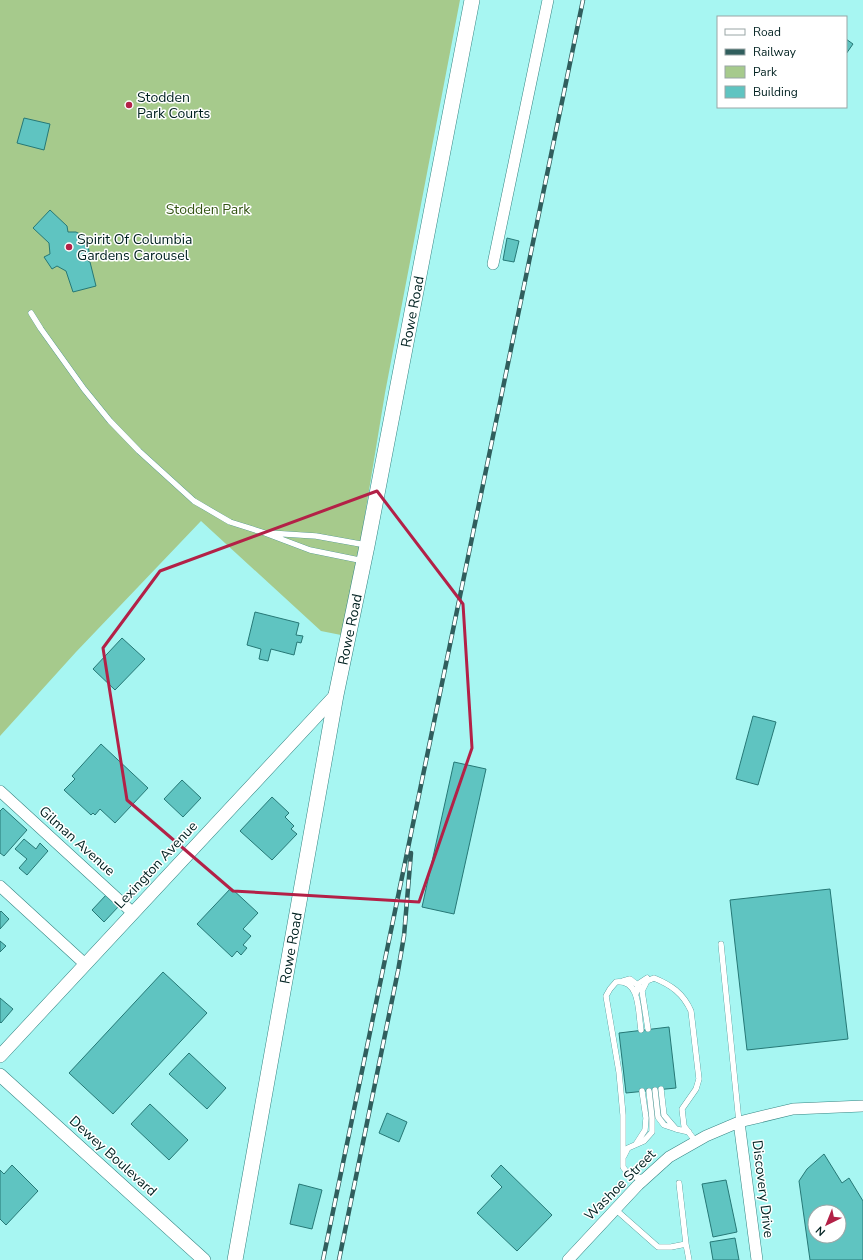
<svg xmlns="http://www.w3.org/2000/svg" width="863" height="1260" font-family="'Nunito Sans',sans-serif">
<style>
.green{fill:#a6ca8c}
.building{fill:#5fc4c1;stroke:#267876;fill-rule:evenodd}
.lines{fill:none;stroke-linecap:round;stroke-linejoin:round}
.service-casing{stroke:#368583;stroke-width:6}
.minor-casing{stroke:#368583;stroke-width:12}
.tertiary-casing{stroke:#368583;stroke-width:14}
.secondary-casing{stroke:#368583;stroke-width:16}
.service{stroke:#fff;stroke-width:5.5}
.minor{stroke:#fff;stroke-width:11}
.tertiary{stroke:#fff;stroke-width:13}
.secondary{stroke:#fff;stroke-width:15}
.rail-casing{stroke:#305e5d;stroke-width:4.5}
.rail{stroke:#fff;stroke-width:3;stroke-dasharray:9;stroke-linecap:butt}
.marked{fill:none;stroke:#b32147;stroke-width:3;stroke-linejoin:round}
.poi-dot{fill:#b32147;stroke:#fff;stroke-width:1.5}
.labels{text-anchor:middle;dominant-baseline:central;stroke-width:3;stroke-linejoin:round;paint-order:stroke}
.poi-label{font-size:14px;fill:#002120;stroke:#fff;text-anchor:start}
.park-label{font-size:14px;fill:#335413;stroke:#fff}
.street-label{font-size:14px;fill:#002120;stroke:#fff}
</style>
<rect width="100%" height="100%" fill="#a7f6f2"/>
<path class="green" d="M 0,0 L 460,0 L 385,393 L 362,533 L 341,635 L 321,631 L 201,521 L 76,652 L 0,736 Z"/>
<path class="building" d="M 846,39 L 853,44 L 846,54 Z
M 24,118 L 50,124 L 44,150 L 17,143 Z
M 50,210 L 67,226 L 68,232 L 76,232 L 84,236 L 88,243 L 89,252 L 85,259 L 90,262 L 96,286 L 73,292 L 66,271 L 57,266 L 52,269 L 44,257 L 50,254 L 49,243 L 33,228 Z
M 507,238 L 519,241 L 514,262 L 503,260 Z
M 255,612 L 299,623 L 296,635 L 303,636 L 301,643 L 297,642 L 294,655 L 271,649 L 268,661 L 259,659 L 261,649 L 247,645 Z
M 122,638 L 145,659 L 115,690 L 93,669 Z
M 753,716 L 776,722 L 758,785 L 736,779 Z
M 101,744 L 148,788 L 115,823 L 100,809 L 95,815 L 93,813 L 91,815 L 64,790 L 75,779 L 72,776 Z
M 454,762 L 486,769 L 454,914 L 422,907 Z
M 182,780 L 201,798 L 183,817 L 164,799 Z
M 272,797 L 289,813 L 285,817 L 294,826 L 291,829 L 297,834 L 272,860 L 240,831 Z
M 3,808 L 27,830 L 4,856 L 0,853 L 0,811 Z
M 24,839 L 36,849 L 40,843 L 48,851 L 27,875 L 19,868 L 27,859 L 15,849 Z
M 231,888 L 258,913 L 243,929 L 251,936 L 243,945 L 247,948 L 241,955 L 237,951 L 232,957 L 197,924 Z
M 830,889 L 848,1039 L 747,1050 L 730,900 Z
M 107,894 L 119,906 L 104,922 L 92,910 Z
M 1,911 L 9,919 L 0,929 L 0,912 Z
M 0,941 L 6,946 L 0,952 Z
M 163,972 L 207,1013 L 113,1114 L 69,1073 Z
M 0,998 L 13,1009 L 1,1023 L 0,1022 Z
M 669,1027 L 676,1088 L 626,1093 L 619,1033 Z
M 189,1053 L 226,1088 L 207,1109 L 169,1074 Z
M 150,1104 L 188,1140 L 169,1160 L 131,1124 Z
M 387,1113 L 407,1122 L 399,1142 L 379,1133 Z
M 824,1154 L 842,1183 L 849,1178 L 863,1201 L 863,1260 L 810,1260 L 799,1181 L 807,1169 ZM 815,1212 L 839,1212 L 839,1236 L 815,1236 Z
M 12,1165 L 38,1191 L 6,1225 L 0,1219 L 0,1170 L 4,1174 Z
M 501,1165 L 552,1215 L 517,1251 L 477,1213 L 502,1187 L 491,1176 Z
M 726,1180 L 737,1232 L 713,1237 L 702,1184 Z
M 299,1184 L 322,1190 L 312,1229 L 290,1224 Z
M 735,1238 L 739,1260 L 713,1260 L 710,1242 Z"/>
<g class="lines">
<defs>
<path id="service" d="M 31,313 L 41,329 L 84,389 L 110,421 L 139,451 L 194,501 L 230,522 L 265,533 L 310,550 L 364,561
M 269,533 L 316,536 L 366,545
M 721,944 L 739,1122
M 623,981 L 630,979 L 640,987
M 636,994 L 638,984 L 647,978
M 648,1029 L 642,991 L 647,981 L 654,978 C 671,985 683,993 691,1011 L 699,1079 L 696,1089 L 682,1109 L 684,1126 L 696,1142
M 641,1030 C 638,1013 641,979 616,982 L 610,989 L 606,996 L 619,1072 L 623,1115 L 623,1167 L 629,1175 L 638,1178 L 645,1177
M 661,1089 L 664,1115 L 676,1129 L 689,1132
M 655,1090 L 658,1117 L 664,1125 L 676,1129
M 636,1144 L 645,1130 L 646,1118 L 642,1091
M 624,1156 L 628,1148 L 644,1141 L 652,1132 L 652,1118 L 649,1091
M 615,1209 L 658,1247 L 671,1247 L 686,1244 L 679,1183
M 686,1244 L 689,1260"/>
<path id="minor" d="M 493,264 L 548,0
M 0,791 L 133,913
M 0,886 L 85,964
M 739,1122 L 757,1260
M 568,1260 L 638,1185 L 669,1157 L 706,1136 L 739,1122 L 793,1109 L 863,1106"/>
<path id="tertiary" d="M 0,1056 L 336,695
M 0,1075 L 204,1260"/>
<g id="secondary">
<path id="s1" d="M 235,1260 L 336,695 L 367,546 L 472,0"/>
</g>
</defs>
<use href="#service" class="service-casing"/>
<use href="#minor" class="minor-casing"/>
<use href="#tertiary" class="tertiary-casing"/>
<use href="#secondary" class="secondary-casing"/>
<use href="#service" class="service"/>
<use href="#minor" class="minor"/>
<use href="#tertiary" class="tertiary"/>
<use href="#secondary" class="secondary"/>
<defs>
<path id="rail" d="M 323,1260 L 583,0
M 339,1260 L 398,971 L 404,936 L 411,853"/>
</defs>
<use href="#rail" class="rail-casing"/>
<use href="#rail" class="rail"/>
</g>
<path class="marked" d="M 377,491 L 463,604 L 472,748 L 419,902 L 233,891 L 127,800 L 103,648 L 160,571 Z"/>
<g class="poi-dot">
<circle cx="129" cy="105" r="4"/>
<circle cx="69" cy="247" r="4"/>
</g>
<g class="labels">
<g class="poi-label">
<text x="137" y="97">Stodden<tspan x="137" dy="16">Park Courts</tspan></text>
<text x="77" y="239">Spirit Of Columbia<tspan x="77" dy="16">Gardens Carousel</tspan></text>
</g>
<g class="park-label">
<text x="208" y="209">Stodden Park</text>
</g>
<g class="street-label">
<text stroke="none"><textPath href="#s1" startOffset="965">Rowe Road</textPath></text>
<text stroke="none"><textPath href="#s1" startOffset="641">Rowe Road</textPath></text>
<text transform="translate(77 841) rotate(42)">Gilman Avenue</text>
<text transform="translate(156 865) rotate(-47)">Lexington Avenue</text>
<text stroke="none"><textPath href="#s1" startOffset="317">Rowe Road</textPath></text>
<text transform="translate(113 1156) rotate(42)">Dewey Boulevard</text>
<text transform="translate(620 1185) rotate(-45)">Washoe Street</text>
<text transform="translate(763 1189) rotate(83)">Discovery Drive</text>
</g>
</g>
<rect x="717" y="16" width="130" height="92" fill="#ffffff" stroke="#99a6a6"/>
<rect x="725" y="29" width="20" height="6" fill="#ffffff" stroke="#99a6a6"/>
<text x="753" y="36" font-size="12" fill="#002120">Road</text>
<rect x="725" y="49" width="20" height="6" fill="#305e5d" stroke="#99a6a6"/>
<text x="753" y="56" font-size="12" fill="#002120">Railway</text>
<rect x="725" y="66" width="20" height="12" fill="#a6ca8c" stroke="#99a6a6"/>
<text x="753" y="76" font-size="12" fill="#002120">Park</text>
<rect x="725" y="86" width="20" height="12" fill="#5fc4c1" stroke="#99a6a6"/>
<text x="753" y="96" font-size="12" fill="#002120">Building</text>
<g transform="translate(827 1224) rotate(223)"><circle r="19" fill="#ffffff" stroke="#99a6a6"/>
<path d="M0-3L7 15L0 10L-7 15Z" fill="#b32147"/>
<text y="-6" font-size="11" font-weight="bold" text-anchor="middle" fill="#002120">N</text>
</g>
</svg>
